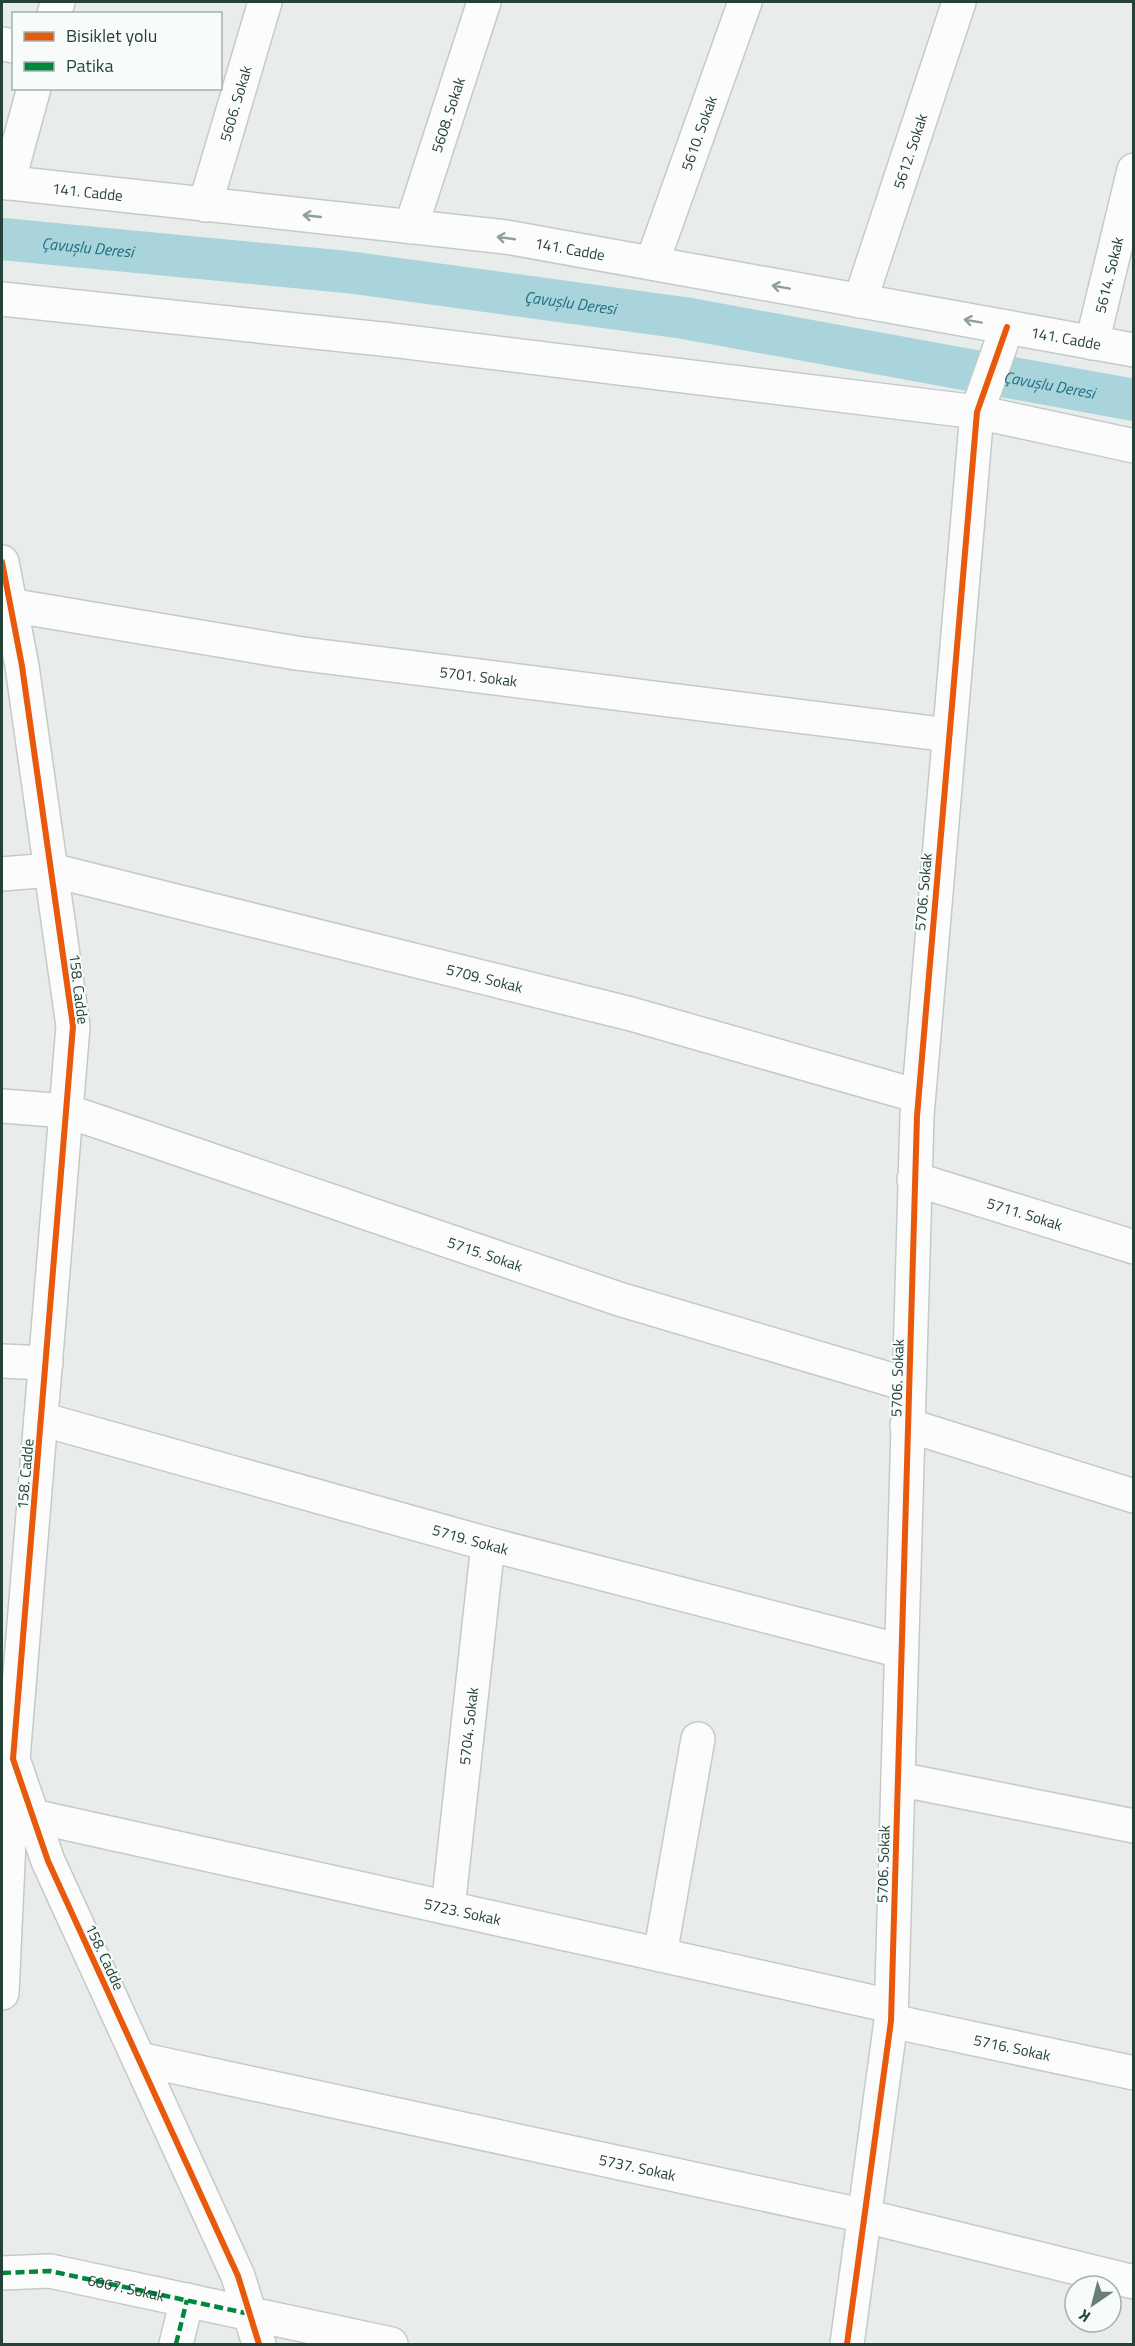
<svg xmlns="http://www.w3.org/2000/svg" width="1135" height="2346" font-family="'Titillium Web',sans-serif">
<style>
.lines{fill:none;stroke-linecap:round;stroke-linejoin:round}
.canal{stroke:#a9d4db;stroke-width:42}
.street-casing{stroke:#c5cac8;stroke-width:36}
.secondary-casing{stroke:#c3cbc8;stroke-width:36}
.street{stroke:#fcfcfc;stroke-width:33}
.secondary{stroke:#fcfcfc;stroke-width:33}
.quiet{stroke:#00873e;stroke-width:4.5;stroke-dasharray:9 4.5;stroke-linecap:butt}
.cycleway-casing{stroke:#f7fbf9;stroke-width:10}
.cycleway{stroke:#e8590c;stroke-width:6}
.oneway{stroke:#909f9b}
.labels{text-anchor:middle;dominant-baseline:central;stroke-width:4.5;stroke-linejoin:round;paint-order:stroke}
.street-label{font-size:15px;fill:#24423a;stroke:#f7fbf9}
.water-label{font-size:16px;font-style:italic;fill:#1c6f80;stroke:#f7fbf9}
</style>
<rect width="100%" height="100%" fill="#e8edeb"/>
<g class="lines">
<path class="canal" id="s1" d="M 2,239 L 347,272 L 684,318 L 1134,400"/>
<defs>
<g id="street">
<path d="M 54,14 L 58,2"/>
<path d="M 2,44 L 14,46"/>
<path d="M 8,183 L 34,88"/>
<path id="s2" d="M 205,205 L 265,2"/>
<path id="s3" d="M 411,227 L 484,2"/>
<path id="s4" d="M 652,263 L 745,2"/>
<path id="s5" d="M 860,301 L 959,2"/>
<path id="s6" d="M 1092,343 L 1134,170"/>
<path d="M 2,562 L 22,666 L 73,1026 L 13,1759 L 48,1861 L 238,2276 L 259,2344"/>
<path id="s7" d="M 2,606 L 9,605 L 296,653 L 949,735"/>
<path id="s8" d="M 2,874 L 51,870 L 631,1014 L 918,1096"/>
<path id="s9" d="M 2,1106 L 67,1111 L 619,1299 L 909,1385"/>
<path id="s10" d="M 914,1179 L 1134,1247"/>
<path d="M 2,1361 L 46,1363"/>
<path id="s11" d="M 41,1419 L 488,1544 L 901,1651"/>
<path d="M 907,1425 L 1134,1496"/>
<path d="M 898,1779 L 1134,1826"/>
<path id="s12" d="M 33,1816 L 891,2006"/>
<path id="s13" d="M 448,1908 L 488,1544"/>
<path d="M 660,1955 L 698,1739"/>
<path d="M 2,1993 L 12,1776"/>
<path id="s14" d="M 891,2021 L 1134,2073"/>
<path id="s15" d="M 139,2059 L 865,2216 L 1134,2282"/>
<path d="M 2,2273 L 50,2271 L 391,2344"/>
<path d="M 176,2344 L 187,2300"/>
<path d="M 847,2344 L 891,2021 L 917,1116 L 977,412"/>
</g>
<g id="secondary">
<path id="s16" d="M 2,182 L 506,237 L 1134,350"/>
<path d="M 2,299 L 391,340 L 977,412 L 1134,446"/>
<path d="M 977,412 L 1007,327"/>
</g>
</defs>
<use href="#street" class="street-casing"/>
<use href="#secondary" class="secondary-casing"/>
<use href="#street" class="street"/>
<use href="#secondary" class="secondary"/>
<g class="quiet">
<path id="s17" d="M 2,2273 L 50,2271 L 250,2314"/>
<path d="M 176,2344 L 187,2300"/>
</g>
<defs>
<path id="cycleway" d="M 2,562 L 22,666 L 73,1026 L 13,1759 L 48,1861 L 238,2276 L 259,2344
M 847,2344 L 891,2021 L 917,1116 L 977,412 L 1007,327"/>
</defs>
<use href="#cycleway" class="cycleway-casing"/>
<use href="#cycleway" class="cycleway"/>
</g>
<defs><path id="oneway-shaft" d="M-6 0H5M1.5-3L5.5 0L1.5 3" fill="none" stroke-width="1.6" stroke-linecap="round" stroke-linejoin="round" transform="scale(1.5)"/></defs>
<g class="oneway">
<use href="#oneway-shaft" transform="translate(312 216) rotate(-174)"/>
<use href="#oneway-shaft" transform="translate(506 238) rotate(-172)"/>
<use href="#oneway-shaft" transform="translate(781 287) rotate(-170)"/>
<use href="#oneway-shaft" transform="translate(973 321) rotate(-170)"/>
</g>
<g class="labels">
<g class="street-label">
<text stroke="none"><textPath href="#s2" startOffset="106">5606. Sokak</textPath></text>
<text stroke="none"><textPath href="#s3" startOffset="118">5608. Sokak</textPath></text>
<text stroke="none"><textPath href="#s4" startOffset="138">5610. Sokak</textPath></text>
<text stroke="none"><textPath href="#s5" startOffset="158">5612. Sokak</textPath></text>
<text stroke="none"><textPath href="#s16" startOffset="86">141. Cadde</textPath></text>
<text stroke="none"><textPath href="#s16" startOffset="572">141. Cadde</textPath></text>
<text stroke="none"><textPath href="#s6" startOffset="70">5614. Sokak</textPath></text>
<text stroke="none"><textPath href="#s16" startOffset="1076">141. Cadde</textPath></text>
<text stroke="none"><textPath href="#s7" startOffset="482">5701. Sokak</textPath></text>
<text transform="translate(923 892) rotate(-85)">5706. Sokak</text>
<text stroke="none"><textPath href="#s8" startOffset="496">5709. Sokak</textPath></text>
<text transform="translate(79 989) rotate(83)">158. Cadde</text>
<text stroke="none"><textPath href="#s10" startOffset="116">5711. Sokak</textPath></text>
<text stroke="none"><textPath href="#s9" startOffset="507">5715. Sokak</textPath></text>
<text transform="translate(897 1378) rotate(-88)">5706. Sokak</text>
<text transform="translate(25 1474) rotate(-85)">158. Cadde</text>
<text stroke="none"><textPath href="#s11" startOffset="446">5719. Sokak</textPath></text>
<text stroke="none"><textPath href="#s13" startOffset="183">5704. Sokak</textPath></text>
<text transform="translate(883 1864) rotate(-88)">5706. Sokak</text>
<text stroke="none"><textPath href="#s12" startOffset="440">5723. Sokak</textPath></text>
<text transform="translate(105 1957) rotate(65)">158. Cadde</text>
<text stroke="none"><textPath href="#s14" startOffset="124">5716. Sokak</textPath></text>
<text stroke="none"><textPath href="#s15" startOffset="510">5737. Sokak</textPath></text>
<text stroke="none"><textPath href="#s17" startOffset="126">6067. Sokak</textPath></text>
</g>
<g class="water-label">
<text stroke="none"><textPath href="#s1" startOffset="86">Çavuşlu Deresi</textPath></text>
<text stroke="none"><textPath href="#s1" startOffset="572">Çavuşlu Deresi</textPath></text>
<text stroke="none"><textPath href="#s1" startOffset="1058">Çavuşlu Deresi</textPath></text>
</g>
</g>
<rect width="1135" height="2346" fill="none" stroke="#24423a" stroke-width="6"/>
<rect x="12" y="12" width="210" height="78" fill="#f7fbf9" stroke="#a3b1ad" stroke-width="1.5"/>
<rect x="24" y="32" width="30" height="9" fill="#e8590c" stroke="#a3b1ad" stroke-width="1.5"/>
<text x="66" y="42" font-size="18" fill="#24423a">Bisiklet yolu</text>
<rect x="24" y="62" width="30" height="9" fill="#00873e" stroke="#a3b1ad" stroke-width="1.5"/>
<text x="66" y="72" font-size="18" fill="#24423a">Patika</text>
<g transform="translate(1093 2304) rotate(215)"><circle r="28" fill="#f7fbf9" stroke="#a3b1ad" stroke-width="1.5"/>
<path d="M0-4.5L10 22L0 15L-10 22Z" fill="#697e78"/>
<text y="-9" font-size="16" font-weight="bold" text-anchor="middle" fill="#24423a">K</text>
</g>
</svg>
